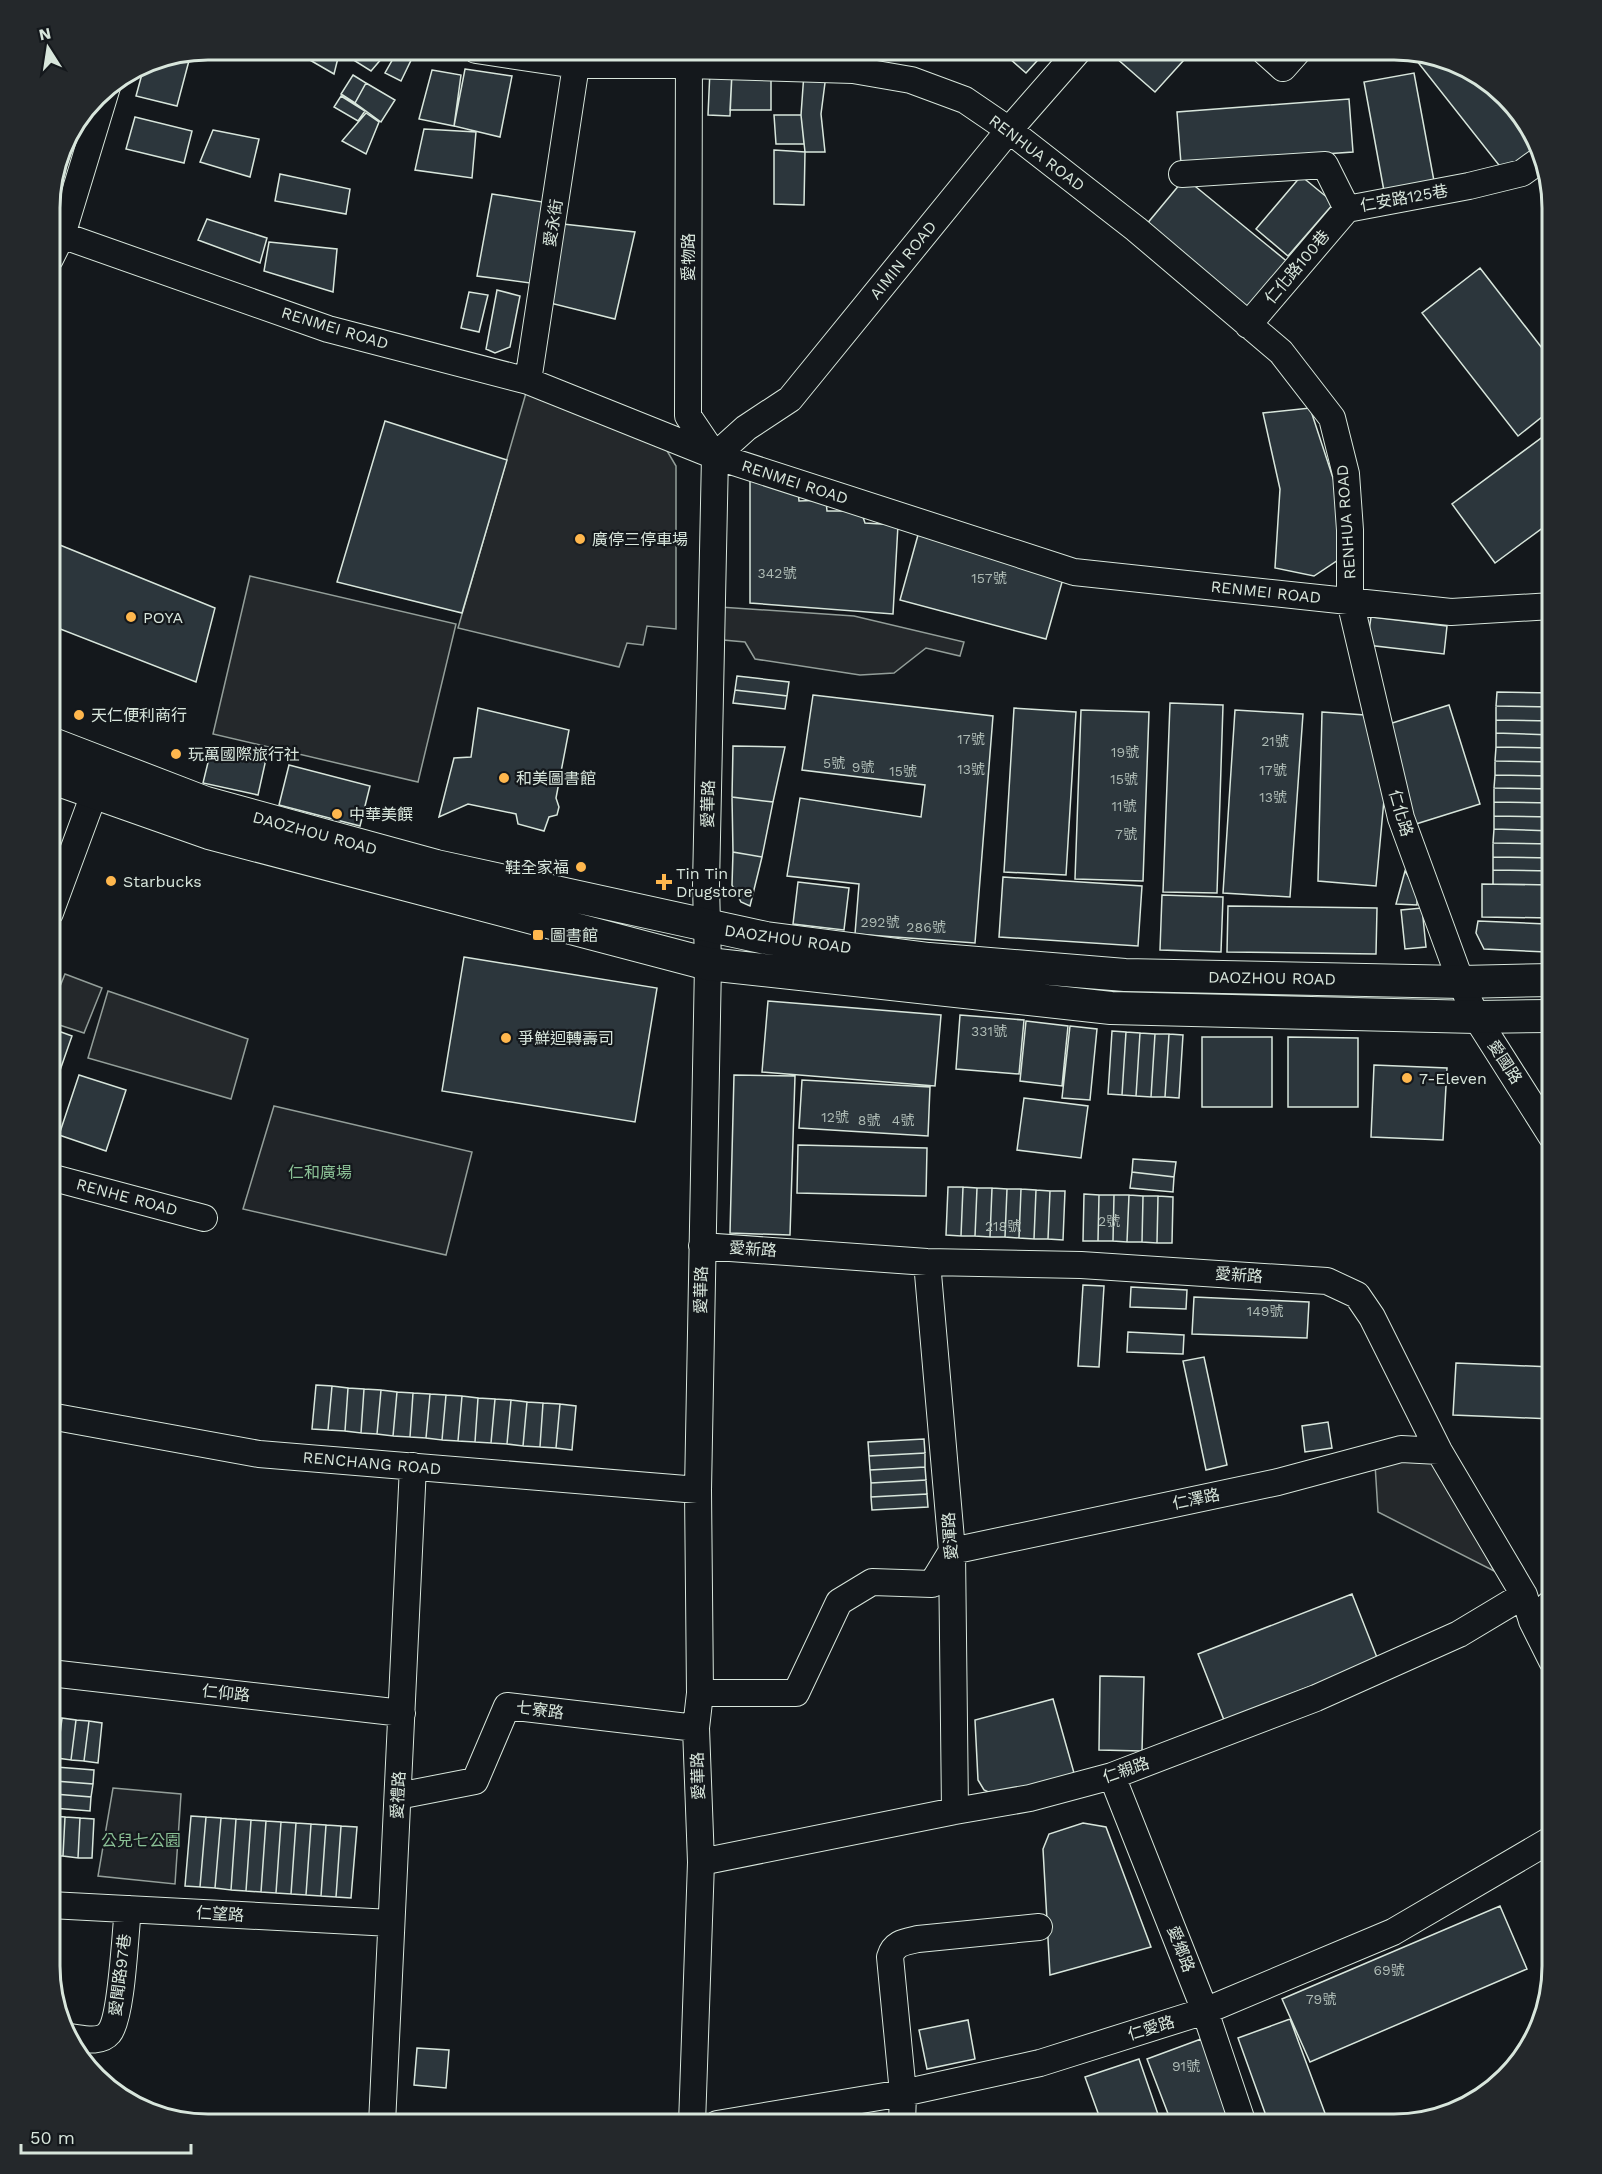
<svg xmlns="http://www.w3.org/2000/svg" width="1602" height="2174" font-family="'Work Sans','Noto Sans TC',sans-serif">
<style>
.green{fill:#202428;stroke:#939e99;stroke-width:1.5}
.parking{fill:#24282b;stroke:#939e99;stroke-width:1.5}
.building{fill:#2c363c;stroke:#d8e6dc;stroke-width:1.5}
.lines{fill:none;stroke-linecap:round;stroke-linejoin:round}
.minor-casing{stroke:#d8e6dc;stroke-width:28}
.major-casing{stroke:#d8e6dc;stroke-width:34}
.minor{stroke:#14181c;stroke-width:26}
.major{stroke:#14181c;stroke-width:32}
.poi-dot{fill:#ffb74d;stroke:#14181c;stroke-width:2}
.labels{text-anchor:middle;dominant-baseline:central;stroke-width:4.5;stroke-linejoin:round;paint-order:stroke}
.number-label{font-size:14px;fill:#adbab4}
.street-label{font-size:16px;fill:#d8e6dc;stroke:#14181c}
.poi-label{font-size:16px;fill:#d8e6dc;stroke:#14181c;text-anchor:start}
.park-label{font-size:16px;fill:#8ac095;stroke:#14181c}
.rim{fill:none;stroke:#d8e6dc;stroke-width:3}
</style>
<rect width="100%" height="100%" fill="#14181c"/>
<path class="green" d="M 274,1106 L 472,1152 L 446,1255 L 243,1209 Z
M 113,1788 L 181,1794 L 175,1884 L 98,1876 Z"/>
<path class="parking" d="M 526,393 L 653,427 L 676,466 L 676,629 L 647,626 L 643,645 L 627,643 L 619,667 L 458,628 Z
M 250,576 L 456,624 L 418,782 L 213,734 Z
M 705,606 L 854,616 L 964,642 L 960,656 L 926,648 L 894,673 L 860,675 L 755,659 L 745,642 L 701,638 Z
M 65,974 L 102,988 L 84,1033 L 50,1022 L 50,1011 Z
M 108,991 L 248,1039 L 231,1099 L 88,1058 Z
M 1411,1455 L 1437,1465 L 1494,1571 L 1378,1512 L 1375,1464 Z"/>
<path class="building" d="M 296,50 L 340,50 L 334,74 L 296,52 Z
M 349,50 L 389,50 L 371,71 L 347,56 Z
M 398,50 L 416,50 L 401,81 L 385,73 Z
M 631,50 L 680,50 L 680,55 L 631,53 Z
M 835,50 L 871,50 L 871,55 Z
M 911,50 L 955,50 L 953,60 Z
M 1000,50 L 1047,50 L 1026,73 Z
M 1107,50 L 1193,50 L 1155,92 Z
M 1409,51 L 1473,71 L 1531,129 L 1537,150 L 1506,174 Z
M 191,53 L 177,106 L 136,96 L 145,63 Z
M 465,69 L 512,76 L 500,137 L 454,126 Z
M 432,70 L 461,75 L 454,126 L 419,119 Z
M 710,70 L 732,72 L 730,116 L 708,115 Z
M 771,70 L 771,110 L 730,110 L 732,72 Z
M 804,73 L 826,75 L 821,114 L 825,152 L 805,152 L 801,115 Z
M 1414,73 L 1434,181 L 1384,191 L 1364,82 Z
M 353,75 L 366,83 L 355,103 L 341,94 Z
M 366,83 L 395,100 L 381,122 L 355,103 Z
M 341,96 L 365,111 L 358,121 L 334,107 Z
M 1349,99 L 1353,152 L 1181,164 L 1177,112 Z
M 366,113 L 379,122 L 366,154 L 342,141 Z
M 774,115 L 801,115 L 804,144 L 776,144 Z
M 135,117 L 192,131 L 184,163 L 126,149 Z
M 424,129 L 476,132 L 472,178 L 415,170 Z
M 213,130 L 259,139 L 250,177 L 200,162 Z
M 774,150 L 805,152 L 804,205 L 774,204 Z
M 280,174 L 350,189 L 346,214 L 275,201 Z
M 1301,176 L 1334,203 L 1288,256 L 1256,229 Z
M 1185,178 L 1289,263 L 1250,310 L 1146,225 Z
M 492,194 L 543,202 L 530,283 L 477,276 Z
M 207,219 L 267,238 L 260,263 L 198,240 Z
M 563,224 L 635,232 L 615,319 L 550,303 Z
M 269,242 L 337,249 L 333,292 L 264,271 Z
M 1480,268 L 1552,361 L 1552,409 L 1518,436 L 1422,313 Z
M 497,290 L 520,296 L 510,347 L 495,353 L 486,349 Z
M 469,292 L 488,295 L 479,332 L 461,328 Z
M 1310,408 L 1334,481 L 1338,527 L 1338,560 L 1314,576 L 1275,568 L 1280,489 L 1263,413 Z
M 385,421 L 507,460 L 462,613 L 337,582 Z
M 1552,430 L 1552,521 L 1495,563 L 1452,504 Z
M 750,480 L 798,489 L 799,501 L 826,500 L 827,511 L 861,511 L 865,523 L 898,525 L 893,614 L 750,603 Z
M 918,535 L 1064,575 L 1046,639 L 900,600 Z
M 50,541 L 215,608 L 196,682 L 50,625 Z
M 1371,617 L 1447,626 L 1444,654 L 1367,645 Z
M 737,676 L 789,682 L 787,696 L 735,690 Z
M 735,690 L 787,696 L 785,709 L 733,703 Z
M 1497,692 L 1552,693 L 1552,707 L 1496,706 Z
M 813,695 L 993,716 L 975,943 L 855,934 L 859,884 L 787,876 L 800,798 L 921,817 L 925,785 L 802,770 Z
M 1170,703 L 1223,705 L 1217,893 L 1163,892 Z
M 1449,705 L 1480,804 L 1416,824 L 1386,725 Z
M 1496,706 L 1552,707 L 1552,721 L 1496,720 Z
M 478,708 L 569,730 L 556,798 L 559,807 L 557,815 L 549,817 L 544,831 L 518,824 L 516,814 L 468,804 L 439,817 L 454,758 L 471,757 Z
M 1014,708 L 1076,712 L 1066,875 L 1004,872 Z
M 1081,710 L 1149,712 L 1143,881 L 1075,879 Z
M 1235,710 L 1303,714 L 1290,897 L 1223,893 Z
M 1322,712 L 1365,715 L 1385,789 L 1376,886 L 1318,881 Z
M 1496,720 L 1552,721 L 1552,735 L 1496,733 Z
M 1496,733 L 1552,735 L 1552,748 L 1496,747 Z
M 212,746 L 266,759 L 258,795 L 203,783 Z
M 733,746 L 785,747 L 773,802 L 732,797 Z
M 1496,747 L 1552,748 L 1552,762 L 1495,761 Z
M 1495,761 L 1552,762 L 1552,776 L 1495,775 Z
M 289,765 L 370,786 L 360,826 L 279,805 Z
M 1495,775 L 1552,776 L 1552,789 L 1494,788 Z
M 1494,788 L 1552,789 L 1552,803 L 1494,802 Z
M 732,797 L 773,802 L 762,857 L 733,852 Z
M 1494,802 L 1552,803 L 1552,817 L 1494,816 Z
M 1494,816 L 1552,817 L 1552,831 L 1494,829 Z
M 1494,829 L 1552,831 L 1552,844 L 1493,843 Z
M 1493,843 L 1552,844 L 1552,858 L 1493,857 Z
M 733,852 L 762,857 L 750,906 L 741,902 L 732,885 Z
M 1493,857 L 1552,858 L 1552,871 L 1493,870 Z
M 1493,870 L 1552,871 L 1552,885 L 1493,884 Z
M 1405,871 L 1417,890 L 1417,905 L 1396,904 Z
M 1003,877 L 1142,886 L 1138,946 L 999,937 Z
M 798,882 L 849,888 L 844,930 L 793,924 Z
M 1482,884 L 1552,885 L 1552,918 L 1482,917 Z
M 1162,895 L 1223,897 L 1221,952 L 1160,950 Z
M 1228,906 L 1377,908 L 1376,954 L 1227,952 Z
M 1422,908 L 1426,947 L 1405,949 L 1401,910 Z
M 1478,921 L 1546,924 L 1546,952 L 1484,949 L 1476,933 Z
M 464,957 L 657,988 L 635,1122 L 442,1091 Z
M 768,1001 L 941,1015 L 935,1086 L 762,1072 Z
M 960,1015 L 1024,1020 L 1019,1074 L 956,1069 Z
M 1026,1021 L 1068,1026 L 1062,1086 L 1020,1081 Z
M 1070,1026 L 1097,1029 L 1090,1100 L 1062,1098 Z
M 50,1028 L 72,1036 L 50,1099 Z
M 1112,1031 L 1126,1032 L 1122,1095 L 1108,1094 Z
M 1126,1032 L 1140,1033 L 1136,1096 L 1122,1095 Z
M 1140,1033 L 1155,1034 L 1151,1097 L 1136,1096 Z
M 1155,1034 L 1169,1034 L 1165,1097 L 1151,1097 Z
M 1169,1034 L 1183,1035 L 1179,1098 L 1165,1097 Z
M 1202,1037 L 1272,1037 L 1272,1107 L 1202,1107 Z
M 1288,1037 L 1358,1038 L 1358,1107 L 1288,1107 Z
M 1550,1037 L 1552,1037 L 1552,1077 L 1542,1059 Z
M 1374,1065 L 1447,1068 L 1443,1140 L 1371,1137 Z
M 79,1075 L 126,1090 L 106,1151 L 59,1135 Z
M 734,1075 L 795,1076 L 790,1235 L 730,1233 Z
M 802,1080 L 930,1087 L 928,1136 L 799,1128 Z
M 1024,1098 L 1088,1106 L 1081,1158 L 1017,1150 Z
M 798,1145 L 927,1148 L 926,1196 L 797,1193 Z
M 1133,1159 L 1176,1162 L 1174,1177 L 1132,1172 Z
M 1132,1172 L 1174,1177 L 1173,1192 L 1130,1188 Z
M 948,1187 L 963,1187 L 961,1236 L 946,1235 Z
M 963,1187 L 977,1188 L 975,1236 L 961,1236 Z
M 977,1188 L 992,1188 L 990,1237 L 975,1236 Z
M 992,1188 L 1007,1189 L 1005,1237 L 990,1237 Z
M 1007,1189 L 1021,1189 L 1019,1238 L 1005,1237 Z
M 1021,1189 L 1036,1190 L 1034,1239 L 1019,1238 Z
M 1036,1190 L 1050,1191 L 1048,1239 L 1034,1239 Z
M 1050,1191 L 1065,1191 L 1063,1240 L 1048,1239 Z
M 1084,1194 L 1099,1195 L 1098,1241 L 1083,1241 Z
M 1099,1195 L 1114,1195 L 1113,1241 L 1098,1241 Z
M 1114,1195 L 1129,1195 L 1127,1242 L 1113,1241 Z
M 1129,1195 L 1143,1196 L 1142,1242 L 1127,1242 Z
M 1143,1196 L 1158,1196 L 1157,1243 L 1142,1242 Z
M 1158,1196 L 1173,1197 L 1172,1243 L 1157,1243 Z
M 1083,1285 L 1104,1286 L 1099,1367 L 1078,1366 Z
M 1131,1287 L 1187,1290 L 1186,1309 L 1130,1307 Z
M 1194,1297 L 1309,1302 L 1307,1338 L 1192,1334 Z
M 1128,1332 L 1184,1335 L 1183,1354 L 1127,1352 Z
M 1204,1357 L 1227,1465 L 1206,1470 L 1183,1361 Z
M 1456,1363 L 1552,1367 L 1552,1419 L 1453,1415 Z
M 316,1385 L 332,1386 L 328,1430 L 312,1429 Z
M 332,1386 L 348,1388 L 345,1431 L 328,1430 Z
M 348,1388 L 364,1389 L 361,1433 L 345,1431 Z
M 364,1389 L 381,1390 L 377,1434 L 361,1433 Z
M 381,1390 L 397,1392 L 393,1436 L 377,1434 Z
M 397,1392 L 413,1393 L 410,1437 L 393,1436 Z
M 413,1393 L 430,1394 L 426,1438 L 410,1437 Z
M 430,1394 L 446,1395 L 442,1440 L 426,1438 Z
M 446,1395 L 462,1396 L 458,1441 L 442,1440 Z
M 462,1396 L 478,1398 L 475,1442 L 458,1441 Z
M 478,1398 L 495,1399 L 491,1443 L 475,1442 Z
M 495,1399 L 511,1400 L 507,1444 L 491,1443 Z
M 511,1400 L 527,1402 L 523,1446 L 507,1444 Z
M 527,1402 L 543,1403 L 540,1447 L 523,1446 Z
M 543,1403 L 560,1404 L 556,1448 L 540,1447 Z
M 560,1404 L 576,1406 L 572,1450 L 556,1448 Z
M 1328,1422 L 1332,1448 L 1305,1452 L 1302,1426 Z
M 924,1439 L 925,1453 L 869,1456 L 868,1442 Z
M 925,1453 L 925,1467 L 870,1470 L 869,1456 Z
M 925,1467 L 926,1480 L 871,1483 L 870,1470 Z
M 926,1480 L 927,1494 L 871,1497 L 871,1483 Z
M 927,1494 L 928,1507 L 872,1510 L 871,1497 Z
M 1547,1520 L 1552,1526 L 1552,1572 L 1544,1563 Z
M 1352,1594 L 1378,1660 L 1224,1720 L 1198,1654 Z
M 1100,1676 L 1144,1677 L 1142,1751 L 1099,1750 Z
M 1053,1699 L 1074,1773 L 997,1796 L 984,1790 L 978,1780 L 975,1720 Z
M 50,1716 L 62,1718 L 57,1758 L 50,1757 Z
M 62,1718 L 76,1720 L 71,1760 L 57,1758 Z
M 76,1720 L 89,1721 L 84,1761 L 71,1760 Z
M 89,1721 L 102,1723 L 98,1763 L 84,1761 Z
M 56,1767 L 94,1770 L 93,1784 L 55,1781 Z
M 55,1781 L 93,1784 L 91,1797 L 54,1794 Z
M 54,1794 L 91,1797 L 90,1811 L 53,1808 Z
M 51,1816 L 65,1817 L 63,1856 L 50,1856 Z
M 191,1816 L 206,1817 L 200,1887 L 185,1886 Z
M 65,1817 L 80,1818 L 78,1858 L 63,1856 Z
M 206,1817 L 221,1818 L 215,1888 L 200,1887 Z
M 80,1818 L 94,1819 L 92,1858 L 78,1858 Z
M 221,1818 L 236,1819 L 231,1890 L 215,1888 Z
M 236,1819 L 251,1820 L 246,1891 L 231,1890 Z
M 251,1820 L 266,1821 L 261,1892 L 246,1891 Z
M 266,1821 L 281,1822 L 276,1893 L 261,1892 Z
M 281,1822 L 296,1823 L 291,1894 L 276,1893 Z
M 296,1823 L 311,1824 L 306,1895 L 291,1894 Z
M 1083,1823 L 1106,1827 L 1151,1947 L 1050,1975 L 1043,1849 L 1049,1834 Z
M 311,1824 L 326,1825 L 321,1896 L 306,1895 Z
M 326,1825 L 341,1826 L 336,1897 L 321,1896 Z
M 341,1826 L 357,1827 L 351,1898 L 336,1897 Z
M 1500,1906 L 1527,1969 L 1310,2062 L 1282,1999 Z
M 1290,2019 L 1329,2124 L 1269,2124 L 1238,2038 Z
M 968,2020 L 975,2059 L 927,2069 L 919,2030 Z
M 1201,2039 L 1233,2124 L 1172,2124 L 1147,2059 Z
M 417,2048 L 449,2050 L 446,2088 L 414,2085 Z
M 1139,2059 L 1160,2120 L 1146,2124 L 1102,2124 L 1085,2077 Z"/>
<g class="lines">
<defs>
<path id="minor" d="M 476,50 L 576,65 L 688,65 L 853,70 L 911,80 L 965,100 L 1009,130 L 1136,229 L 1281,352 L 1332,418 L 1346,474 L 1350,530 L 1350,601 L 1401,818 L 1461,982 L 1476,1017 L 1552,1137
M 689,50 L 688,416 L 715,456
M 1263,50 L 1283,68 L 1299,50
M 1182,174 L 1325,165 L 1347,209
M 1347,209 L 1469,186 L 1522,173 L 1540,160
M 50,231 L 328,329 L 528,381 L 715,456 L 1074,572 L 1451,612 L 1552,606
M 50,259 L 62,235 L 107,87
M 1248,325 L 1347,209
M 528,381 L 576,65
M 715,456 L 746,428 L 790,399 L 1009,130 L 1079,50
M 50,913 L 94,794
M 50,1177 L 204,1218
M 702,1246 L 927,1262 L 1081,1265 L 1327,1281 L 1357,1295 L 1372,1317 L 1439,1451 L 1524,1595 L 1532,1621 L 1552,1661
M 927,1262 L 952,1551 L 955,1811
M 50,1416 L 259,1454 L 698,1490
M 1532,1621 L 1552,1602
M 50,1673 L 402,1713
M 700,1693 L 796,1693 L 839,1602 L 872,1582 L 932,1584 L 952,1551 L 1278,1482 L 1401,1449 L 1439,1451
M 1112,1776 L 1205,2011 L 1243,2124
M 398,1796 L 475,1781 L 507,1706 L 696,1728
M 701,1862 L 955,1811 L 1030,1798 L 1112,1776 L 1316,1698 L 1459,1634 L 1524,1595
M 50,1905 L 391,1923
M 69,2037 C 81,2038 100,2044 109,2033 C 122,2018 125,1933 128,1909
M 382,2124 L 413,1466
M 692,2124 L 701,1862 L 696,1728 L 700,1693 L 698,1490 L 708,964 L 706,885 L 715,456
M 717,2124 L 903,2093 L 1040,2063 L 1205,2011 L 1393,1932 L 1552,1839
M 902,2124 L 903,2093 L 890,1957 C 894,1943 904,1942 918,1939 L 1039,1927"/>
<path id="major" d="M 50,743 L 206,803 L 436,866 L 766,938 L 929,959 L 1125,975 L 1461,982 L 1552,980
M 50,777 L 209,833 L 708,964 L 1111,1008 L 1476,1017 L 1552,1016"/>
</defs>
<use href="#minor" class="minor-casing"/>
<use href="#major" class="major-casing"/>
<use href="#minor" class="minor"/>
<use href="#major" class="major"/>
</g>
<g class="poi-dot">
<circle cx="580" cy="539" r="6"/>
<circle cx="131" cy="617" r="6"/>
<circle cx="79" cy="715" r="6"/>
<circle cx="176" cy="754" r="6"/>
<circle cx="504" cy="778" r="6"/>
<circle cx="337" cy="814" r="6"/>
<circle cx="581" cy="867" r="6"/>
<circle cx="111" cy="881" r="6"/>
<path d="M661 873h6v6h6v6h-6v6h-6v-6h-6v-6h6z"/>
<rect x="532" y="929" width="12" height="12" rx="3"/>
<circle cx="506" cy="1038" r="6"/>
<circle cx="1407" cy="1078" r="6"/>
</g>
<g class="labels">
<g class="number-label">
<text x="777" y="573">342號</text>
<text x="989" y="578">157號</text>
<text x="971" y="739">17號</text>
<text x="1275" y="741">21號</text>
<text x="1125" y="752">19號</text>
<text x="834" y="763">5號</text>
<text x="863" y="767">9號</text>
<text x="971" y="769">13號</text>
<text x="1273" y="770">17號</text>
<text x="903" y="771">15號</text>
<text x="1124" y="779">15號</text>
<text x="1273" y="797">13號</text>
<text x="1124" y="806">11號</text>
<text x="1126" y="834">7號</text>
<text x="880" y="922">292號</text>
<text x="926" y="927">286號</text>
<text x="989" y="1031">331號</text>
<text x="835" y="1117">12號</text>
<text x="869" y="1120">8號</text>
<text x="903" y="1120">4號</text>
<text x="1109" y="1221">2號</text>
<text x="1003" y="1226">218號</text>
<text x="1265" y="1311">149號</text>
<text x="1389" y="1970">69號</text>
<text x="1321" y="1999">79號</text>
<text x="1186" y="2066">91號</text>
</g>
<g class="street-label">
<text transform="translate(1037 153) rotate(37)">RENHUA ROAD</text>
<text transform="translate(1404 198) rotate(-10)">仁安路125巷</text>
<text transform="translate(553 223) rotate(-81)">愛永街</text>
<text transform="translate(688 257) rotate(-90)">愛物路</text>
<text transform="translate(903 260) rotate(-51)">AIMIN ROAD</text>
<text transform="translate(1297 267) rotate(-50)">仁化路100巷</text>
<text transform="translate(335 328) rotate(17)">RENMEI ROAD</text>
<text transform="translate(795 482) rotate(18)">RENMEI ROAD</text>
<text transform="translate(1346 522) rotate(-94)">RENHUA ROAD</text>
<text transform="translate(1266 592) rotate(6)">RENMEI ROAD</text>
<text transform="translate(708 804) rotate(-89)">愛華路</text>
<text transform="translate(1401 813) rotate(74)">仁化路</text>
<text transform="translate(315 833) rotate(15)">DAOZHOU ROAD</text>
<text transform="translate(788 939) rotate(8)">DAOZHOU ROAD</text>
<text transform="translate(1272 978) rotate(1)">DAOZHOU ROAD</text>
<text transform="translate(1505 1062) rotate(57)">愛國路</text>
<text transform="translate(127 1197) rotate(15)">RENHE ROAD</text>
<text transform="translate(753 1249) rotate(4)">愛新路</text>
<text transform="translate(1239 1275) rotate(4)">愛新路</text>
<text transform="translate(701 1290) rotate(-89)">愛華路</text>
<text transform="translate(372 1463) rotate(5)">RENCHANG ROAD</text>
<text transform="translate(1196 1499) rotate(-12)">仁澤路</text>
<text transform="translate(950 1536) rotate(-94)">愛渾路</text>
<text transform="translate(226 1693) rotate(6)">仁仰路</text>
<text transform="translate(540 1710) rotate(7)">七寮路</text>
<text transform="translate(1126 1770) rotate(-19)">仁親路</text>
<text transform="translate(698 1776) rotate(-92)">愛華路</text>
<text transform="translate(398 1795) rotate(-87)">愛禮路</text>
<text transform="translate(220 1914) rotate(3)">仁望路</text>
<text transform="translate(1181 1949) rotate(69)">愛鄉路</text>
<text transform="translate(120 1975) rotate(-83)">愛聞路97巷</text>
<text transform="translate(1151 2028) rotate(-17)">仁愛路</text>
</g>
<g class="poi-label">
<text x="592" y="539">廣停三停車場</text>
<text x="143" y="617">POYA</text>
<text x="91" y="715">天仁便利商行</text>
<text x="188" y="754">玩萬國際旅行社</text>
<text x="516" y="778">和美圖書館</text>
<text x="349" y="814">中華美饌</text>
<text x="569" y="867" text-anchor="end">鞋全家福</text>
<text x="676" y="873">Tin Tin<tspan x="676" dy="18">Drugstore</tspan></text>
<text x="123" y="881">Starbucks</text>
<text x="550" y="935">圖書館</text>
<text x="518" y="1038">爭鮮迴轉壽司</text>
<text x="1419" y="1078">7-Eleven</text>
</g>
<g class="park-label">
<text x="320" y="1172">仁和廣場</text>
<text x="141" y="1840">公兒七公園</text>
</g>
</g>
<path d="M0 0H1602V2174H0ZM208 60H1394A148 148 0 0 1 1542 208V1966A148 148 0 0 1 1394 2114H208A148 148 0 0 1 60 1966V208A148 148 0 0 1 208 60Z" fill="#24282b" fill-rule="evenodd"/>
<path class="rim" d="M208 60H1394A148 148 0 0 1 1542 208V1966A148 148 0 0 1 1394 2114H208A148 148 0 0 1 60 1966V208A148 148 0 0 1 208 60Z"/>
<g transform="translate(48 48) rotate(348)" stroke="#14181c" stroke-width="4.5" paint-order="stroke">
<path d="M0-4.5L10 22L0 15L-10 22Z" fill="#d8e6dc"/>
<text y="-9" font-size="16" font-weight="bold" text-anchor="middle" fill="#d8e6dc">N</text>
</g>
<path d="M21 2144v9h170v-9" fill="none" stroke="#d8e6dc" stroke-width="3"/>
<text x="30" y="2144" font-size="18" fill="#d8e6dc" stroke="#14181c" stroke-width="4.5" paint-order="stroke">50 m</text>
</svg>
